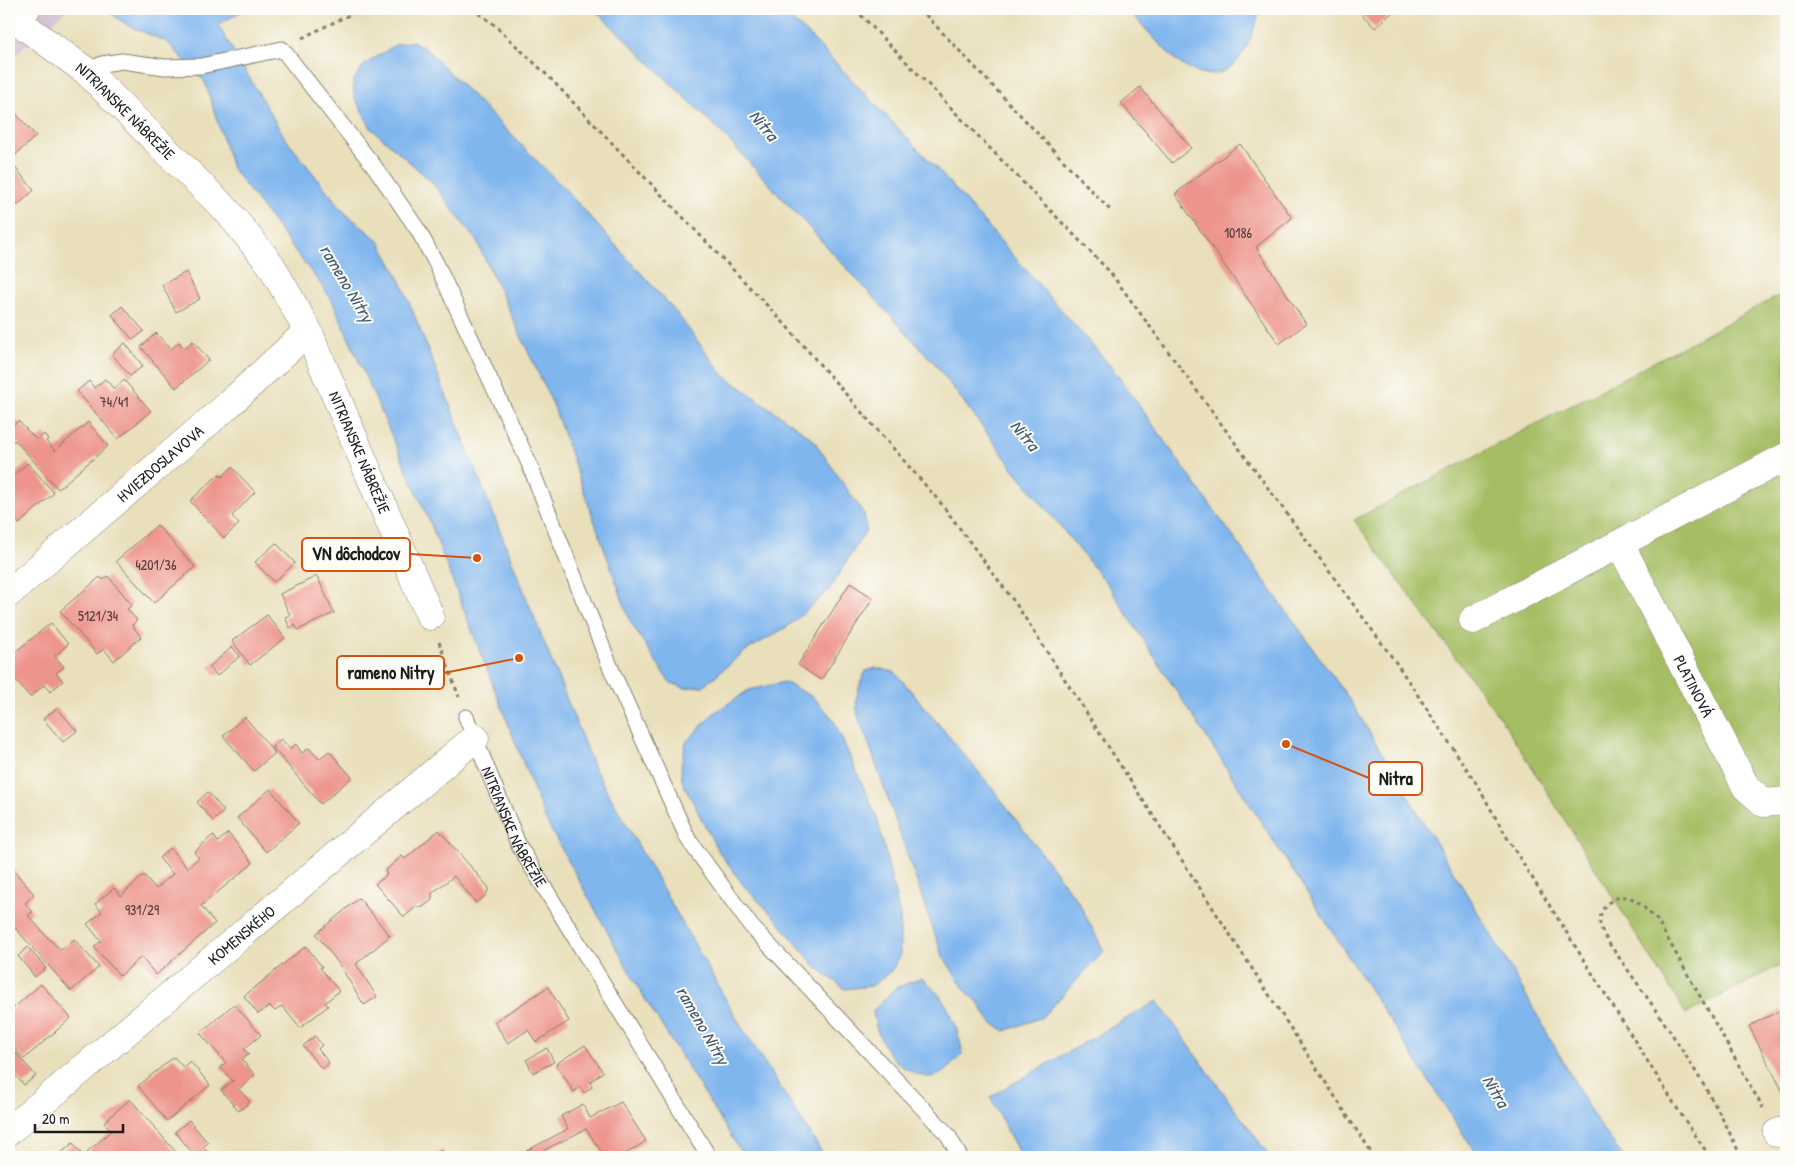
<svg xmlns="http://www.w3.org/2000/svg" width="1795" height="1166" font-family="'Patrick Hand',sans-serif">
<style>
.industrial{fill:#cfbdcf}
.green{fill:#a6be64;stroke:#616d40}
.water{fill:#80b6ee;stroke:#4e6985}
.building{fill:#ed948c}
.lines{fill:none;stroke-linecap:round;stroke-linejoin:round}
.service-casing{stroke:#827e6c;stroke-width:17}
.minor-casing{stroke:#827e6c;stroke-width:29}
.primary-casing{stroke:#827e6c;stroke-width:29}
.path{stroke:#827e6c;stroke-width:3;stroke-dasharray:4 4;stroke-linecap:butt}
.service{stroke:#fff;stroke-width:15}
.minor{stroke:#fff;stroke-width:28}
.primary{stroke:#fff;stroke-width:28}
.labels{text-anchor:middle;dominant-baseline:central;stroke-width:4;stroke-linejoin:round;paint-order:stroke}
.number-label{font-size:14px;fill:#503a38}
.street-label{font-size:16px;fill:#1c1c1c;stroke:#fdfcf7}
.water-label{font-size:18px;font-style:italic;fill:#445a70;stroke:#fdfcf7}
.leader{fill:none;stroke:#d4530e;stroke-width:2}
.callout-dot{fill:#d4530e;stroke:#fdfcf7;stroke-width:2}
.callout{fill:#fdfcf7;stroke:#d4530e;stroke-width:2}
.callout-label{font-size:18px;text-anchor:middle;font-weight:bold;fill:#1c1c1c}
</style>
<rect width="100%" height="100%" fill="#fdfcf7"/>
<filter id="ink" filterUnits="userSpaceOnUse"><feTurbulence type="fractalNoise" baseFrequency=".02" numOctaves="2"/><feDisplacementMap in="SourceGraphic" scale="10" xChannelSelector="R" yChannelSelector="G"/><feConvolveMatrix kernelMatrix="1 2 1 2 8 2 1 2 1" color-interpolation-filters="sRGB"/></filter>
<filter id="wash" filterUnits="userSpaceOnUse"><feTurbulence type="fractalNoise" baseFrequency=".0096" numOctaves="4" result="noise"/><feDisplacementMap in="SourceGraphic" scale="20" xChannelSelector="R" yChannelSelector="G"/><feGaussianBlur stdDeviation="1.12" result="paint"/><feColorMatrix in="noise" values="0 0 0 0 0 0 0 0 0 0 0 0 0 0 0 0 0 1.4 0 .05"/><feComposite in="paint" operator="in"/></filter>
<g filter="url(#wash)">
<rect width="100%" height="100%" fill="#e9dfbb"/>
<path class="industrial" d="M 9,9 L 68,9 L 9,60 Z"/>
<path class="green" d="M 1786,292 L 1786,962 L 1686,1014 L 1504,723 L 1354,520 Z"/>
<path class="water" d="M 104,9 L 245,9 L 218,25 L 285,138 L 344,212 L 379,241 L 400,279 L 594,768 L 741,1026 L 825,1157 L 744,1157 L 643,996 L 545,819 L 431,525 L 331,298 L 232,168 L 205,82 L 167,42 L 129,26 Z
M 594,9 L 778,9 L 807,33 L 939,171 L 1113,369 L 1350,700 L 1504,956 L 1593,1115 L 1623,1157 L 1478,1157 L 1108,585 L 1013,468 L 936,365 L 721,132 Z
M 1127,9 L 1260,9 C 1251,45 1231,94 1184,66 C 1170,58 1141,23 1127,9 Z
M 413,41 L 428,51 L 564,188 L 675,311 L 723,375 L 812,438 L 864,514 L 866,530 L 829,590 L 790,625 L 744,652 L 703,686 L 685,688 L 669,682 L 630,621 L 554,407 L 477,242 L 432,182 L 371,128 L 354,96 L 353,81 L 364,65 L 395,45 Z
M 876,668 L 895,672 L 992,788 L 1079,903 L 1104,951 L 1042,1017 L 1005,1031 L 989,1021 L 978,1002 L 966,991 L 942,955 L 869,744 C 856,713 850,703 866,671 Z
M 784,682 L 813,697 L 833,719 L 877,817 L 900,916 L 900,957 L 891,971 L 872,986 L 845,989 L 815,966 L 777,920 L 744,886 L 717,849 L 682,781 L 681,766 L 686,742 L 714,713 L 749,690 Z
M 922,978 C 949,1001 955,1020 963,1053 C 954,1062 943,1077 929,1077 C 925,1077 920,1075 917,1074 C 891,1066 876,1037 873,1011 L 895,988 Z
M 1157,1001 L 1270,1157 L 1021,1157 L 990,1097 Z"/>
<g id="blocks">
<path class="building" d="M 1357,9 L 1396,9 L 1375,28 Z
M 1140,87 L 1191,148 L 1172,163 L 1121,103 Z
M 9,106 L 36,136 L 9,161 Z
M 1240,144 L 1292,218 L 1256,247 L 1306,324 L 1279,344 L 1175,194 Z
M 12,164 L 34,190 L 18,205 L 10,197 L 9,199 L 9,167 Z
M 186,272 L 200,299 L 176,312 L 162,285 Z
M 122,306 L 144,331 L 133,340 L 112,315 Z
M 156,333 L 171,349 L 179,342 L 184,348 L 193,341 L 209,360 L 176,388 L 141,347 Z
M 125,343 L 143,366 L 130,376 L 112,354 Z
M 105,379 L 114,389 L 124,380 L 151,411 L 118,439 L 77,391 L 89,381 L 94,388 Z
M 18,421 L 37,440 L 44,434 L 48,439 L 46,441 L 55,451 L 88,422 L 108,446 L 58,489 L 15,440 L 13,442 L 9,436 L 9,429 Z
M 28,463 L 54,493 L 19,524 L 9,513 L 9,473 L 12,476 Z
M 232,467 L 255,492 L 232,516 L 239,524 L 224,538 L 190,501 L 219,474 L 222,477 Z
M 157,525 L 195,567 L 154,603 L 116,561 Z
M 276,543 L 295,563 L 274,582 L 255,562 Z
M 108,576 L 132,605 L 127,609 L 137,620 L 132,625 L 141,637 L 114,661 L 104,649 L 97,654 L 60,611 L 100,577 L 103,580 Z
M 317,576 L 334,613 L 298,630 L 295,625 L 290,628 L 285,617 L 290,615 L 280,594 Z
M 850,583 L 873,598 L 821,680 L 798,665 Z
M 267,615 L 285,638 L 250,665 L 232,641 Z
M 51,623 L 68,644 L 55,656 L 64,667 L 56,673 L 63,681 L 50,692 L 44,685 L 30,697 L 9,673 L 9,657 Z
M 232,647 L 240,656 L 217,676 L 209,667 Z
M 57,708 L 77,731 L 63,742 L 43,719 Z
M 245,717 L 275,753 L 254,771 L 223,736 Z
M 281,739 L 290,749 L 296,744 L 302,753 L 309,748 L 319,759 L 329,751 L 352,777 L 321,804 L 272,747 Z
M 270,789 L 299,823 L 266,852 L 237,818 Z
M 208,792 L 224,811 L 213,821 L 197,802 Z
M 439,830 L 489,888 L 486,895 L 476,903 L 454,876 L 432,893 L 432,900 L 423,907 L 416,907 L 404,917 L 375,884 L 387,875 L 385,871 L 402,856 L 405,859 Z
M 228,833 L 253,863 L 201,906 L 215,923 L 156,975 L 141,957 L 120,976 L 94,947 L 101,941 L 87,924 L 102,912 L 95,904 L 114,888 L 121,896 L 144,875 L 156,889 L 173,874 L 159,858 L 170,848 L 187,868 L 199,858 L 194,852 L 213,835 L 218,842 Z
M 13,870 L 34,894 L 25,903 L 33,912 L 28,915 L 47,937 L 61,950 L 74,939 L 99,967 L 71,991 L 9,921 L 9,874 Z
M 359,898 L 390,936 L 356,964 L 377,997 L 364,1005 L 339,964 L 316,934 Z
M 306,946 L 322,967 L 320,968 L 339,991 L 325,1003 L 328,1006 L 300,1028 L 282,1006 L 275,1011 L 270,1006 L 258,1014 L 244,996 Z
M 28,947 L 46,968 L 35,977 L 18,956 Z
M 41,984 L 71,1018 L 24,1059 L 9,1041 L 9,1012 Z
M 548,987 L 569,1021 L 536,1042 L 528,1030 L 508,1043 L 494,1022 Z
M 234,1004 L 261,1035 L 244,1049 L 249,1054 L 242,1060 L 255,1075 L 239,1089 L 250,1102 L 239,1111 L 221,1090 L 233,1081 L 220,1067 L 226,1063 L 200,1033 Z
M 1781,1010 L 1786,1019 L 1786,1098 L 1749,1026 Z
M 315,1036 L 322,1045 L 318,1049 L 329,1063 L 322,1069 L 303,1046 Z
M 9,1045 L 36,1076 L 24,1085 L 11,1070 L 9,1072 Z
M 585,1045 L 603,1072 L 590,1082 L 592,1087 L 584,1093 L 580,1087 L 574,1092 L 556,1064 Z
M 547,1048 L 554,1062 L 533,1073 L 526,1060 Z
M 174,1057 L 183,1067 L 190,1061 L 210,1085 L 167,1121 L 138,1086 Z
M 130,1099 L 180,1157 L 91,1157 L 87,1152 L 111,1131 L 104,1122 Z
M 621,1102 L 646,1141 L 621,1157 L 605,1157 L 586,1129 L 531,1157 L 526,1151 L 568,1129 L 561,1116 L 583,1104 L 590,1118 Z
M 189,1120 L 208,1143 L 203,1147 L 212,1157 L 196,1157 L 175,1132 Z
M 73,1143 L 84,1157 L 62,1157 L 60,1154 Z
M 442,1150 L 446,1157 L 430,1157 Z"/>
</g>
</g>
<g filter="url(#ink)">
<use href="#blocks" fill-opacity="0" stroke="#827e6c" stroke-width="1"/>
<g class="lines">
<defs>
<g id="service">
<path d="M 86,71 L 102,64 L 122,61 L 165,67 L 201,66 L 282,49 L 374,166 L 418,230 L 436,263 L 528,461 L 612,671 L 688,839 L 751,926 L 948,1135 L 960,1157"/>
<path id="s1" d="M 466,717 L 519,846 L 709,1157"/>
</g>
<g id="minor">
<path id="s2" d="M 27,28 L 86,71 L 229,213 L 271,265 L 308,331 L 430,616"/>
<path id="s3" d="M 1620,544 L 1746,787 L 1764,803 L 1786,801"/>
<path id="s4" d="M 9,593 L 226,407 L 308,331"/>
<path d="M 1473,620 L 1786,457"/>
<path id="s5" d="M 9,1131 L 475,738"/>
<path d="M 1777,1133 L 1786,1130"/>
</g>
<path id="primary" d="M 9,24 L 26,9"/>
</defs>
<use href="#service" class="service-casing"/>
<use href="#minor" class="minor-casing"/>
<use href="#primary" class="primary-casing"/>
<path class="path" d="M 472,9 L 491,22 L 548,76 L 782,321 L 940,502 L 1016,604 L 1374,1157
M 855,9 L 1110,272 L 1397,664 L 1476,783 L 1509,841 L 1682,1116 L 1710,1157
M 920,9 L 1111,211
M 302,38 L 361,9
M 439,642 L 459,697
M 1741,1157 C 1706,1079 1657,1011 1608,942 C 1605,936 1601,930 1600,924 C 1598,906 1617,891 1633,899 C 1642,904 1650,914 1657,920 L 1763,1108"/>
<use href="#service" class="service"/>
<use href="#minor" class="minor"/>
<use href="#primary" class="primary"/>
</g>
</g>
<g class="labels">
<g class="number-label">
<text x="1238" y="232">10186</text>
<text x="114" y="401">74/41</text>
<text x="156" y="564">4201/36</text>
<text x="98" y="615">5121/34</text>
<text x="142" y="909">931/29</text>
</g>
<g class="street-label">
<text stroke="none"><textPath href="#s2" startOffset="129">NITRIANSKE NÁBREŽIE</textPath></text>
<text stroke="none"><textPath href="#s2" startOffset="549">NITRIANSKE NÁBREŽIE</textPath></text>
<text stroke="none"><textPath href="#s4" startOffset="199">HVIEZDOSLAVOVA</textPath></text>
<text stroke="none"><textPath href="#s3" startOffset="160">PLATINOVÁ</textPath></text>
<text stroke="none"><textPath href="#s1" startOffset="120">NITRIANSKE NÁBREŽIE</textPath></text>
<text stroke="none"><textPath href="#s5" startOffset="304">KOMENSKÉHO</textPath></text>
</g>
<g class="water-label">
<text transform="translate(764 125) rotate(50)">Nitra</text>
<text transform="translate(347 283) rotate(59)">rameno Nitry</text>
<text transform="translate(1025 435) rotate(50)">Nitra</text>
<text transform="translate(703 1025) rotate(60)">rameno Nitry</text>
<text transform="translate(1496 1091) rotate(59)">Nitra</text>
</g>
</g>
<path class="leader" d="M477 558L410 554M519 658L444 673M1286 744L1369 778"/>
<g class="callout-dot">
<circle cx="477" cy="558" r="5"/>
<circle cx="519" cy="658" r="5"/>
<circle cx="1286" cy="744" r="5"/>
</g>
<g class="callout">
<rect x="302" y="538" width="108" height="33" rx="5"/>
<rect x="337" y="656" width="107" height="33" rx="5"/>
<rect x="1369" y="762" width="53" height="33" rx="5"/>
</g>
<g class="callout-label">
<text x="356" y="560">VN dôchodcov</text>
<text x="391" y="679">rameno Nitry</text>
<text x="1396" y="785">Nitra</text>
</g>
<rect width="1795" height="1166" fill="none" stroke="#fdfcf7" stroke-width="30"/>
<path d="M35 1124v8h88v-8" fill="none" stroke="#1c1c1c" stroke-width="2.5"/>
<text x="42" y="1124" font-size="15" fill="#1c1c1c" stroke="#fdfcf7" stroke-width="4" paint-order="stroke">20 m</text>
</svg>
